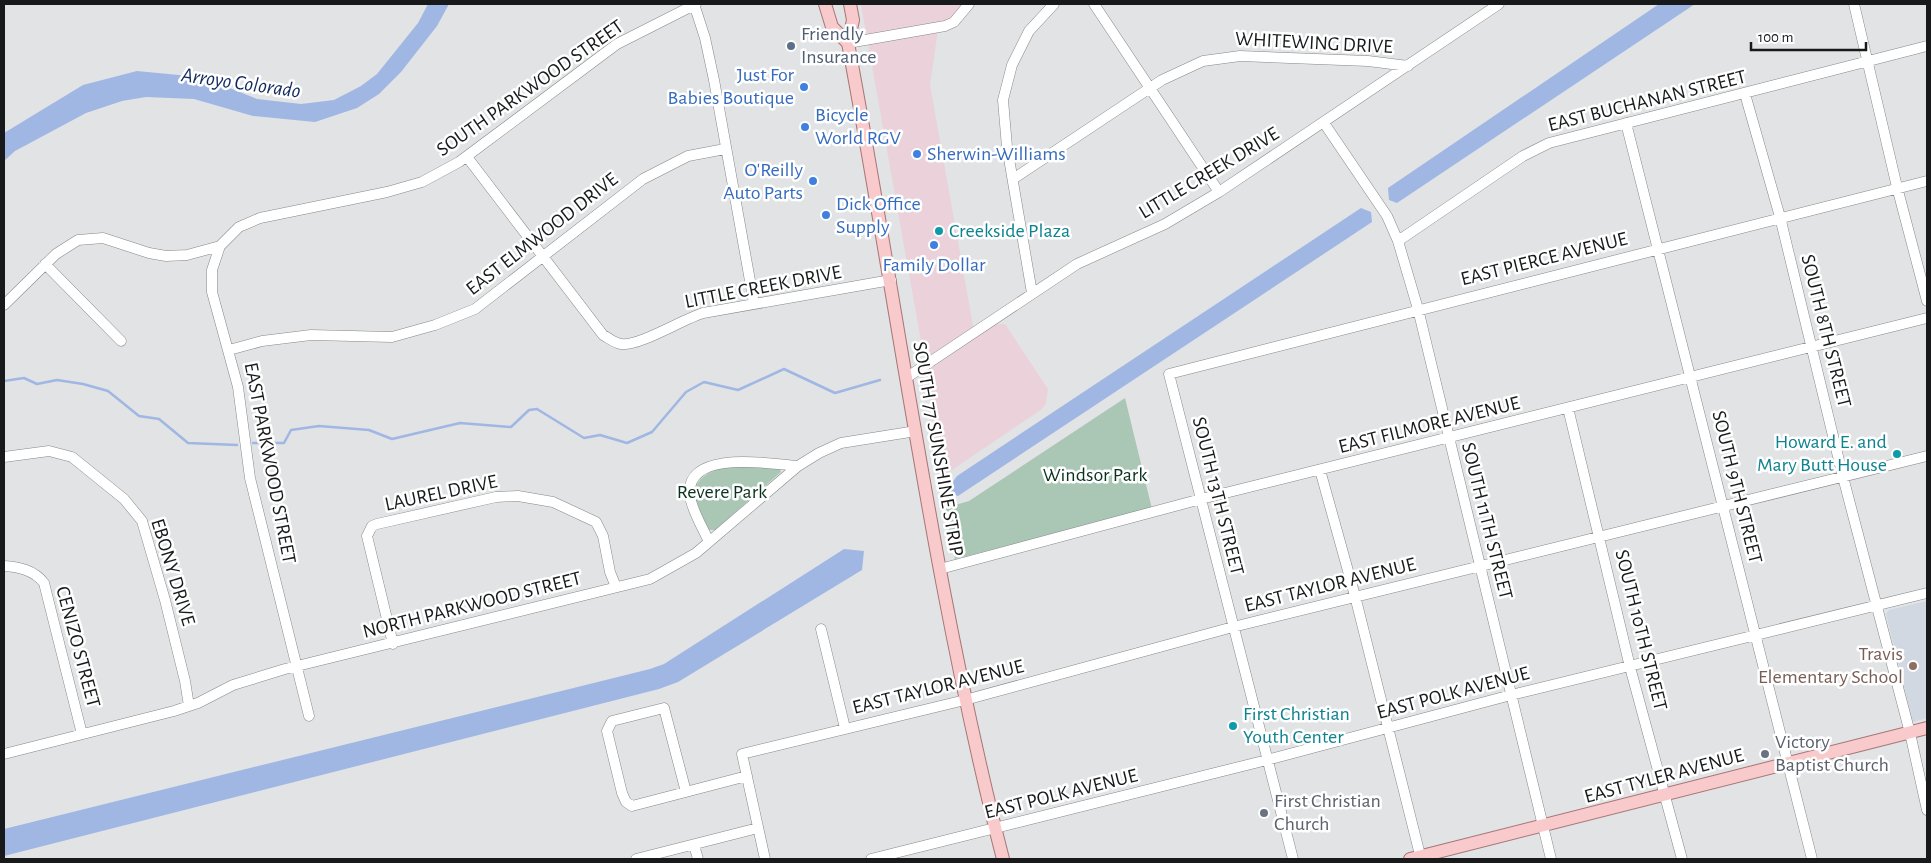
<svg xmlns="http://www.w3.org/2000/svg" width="1931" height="863" font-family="'Alegreya Sans',sans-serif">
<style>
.commercial{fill:#ead1da}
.built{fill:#d1d8e1}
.green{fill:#a9c7b4}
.water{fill:#a0b7e3}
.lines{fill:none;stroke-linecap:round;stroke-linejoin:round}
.stream{stroke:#a0b7e3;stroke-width:2.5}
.minor-casing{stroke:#858789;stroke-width:11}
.major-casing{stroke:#a77576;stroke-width:14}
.minor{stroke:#fff;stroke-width:10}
.major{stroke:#f8cacb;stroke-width:12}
.service-dot{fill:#5c6f8a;stroke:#fff;stroke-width:2}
.shop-dot{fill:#3f7fe0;stroke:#fff;stroke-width:2}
.culture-dot{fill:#0f9aa8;stroke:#fff;stroke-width:2}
.education-dot{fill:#8d6e63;stroke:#fff;stroke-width:2}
.worship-dot{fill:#6b7280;stroke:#fff;stroke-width:2}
.labels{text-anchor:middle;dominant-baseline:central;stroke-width:5;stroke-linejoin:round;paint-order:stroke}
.service-label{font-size:20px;fill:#4e5e75;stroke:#fff;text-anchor:start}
.street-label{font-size:20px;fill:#18191a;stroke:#fff}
.shop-label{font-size:20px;fill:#366cbe;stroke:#fff;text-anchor:start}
.culture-label{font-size:20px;fill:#0d838f;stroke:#fff;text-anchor:start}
.park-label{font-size:20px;fill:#09321e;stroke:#fff}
.education-label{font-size:20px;fill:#785e54;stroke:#fff;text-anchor:end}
.worship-label{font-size:20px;fill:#5b616d;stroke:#fff;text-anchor:start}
.water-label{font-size:21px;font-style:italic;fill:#112a5e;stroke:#fff}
</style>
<rect width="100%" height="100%" fill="#e1e3e5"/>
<path class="commercial" d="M 861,4 L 962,4 L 950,19 L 939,23 L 930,85 L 973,326 L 1005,324 L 1048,389 L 1046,403 L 1042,409 L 940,478 L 924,358 Z"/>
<path class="built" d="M 1927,601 L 1927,718 L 1913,722 L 1886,614 L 1889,610 Z"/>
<path class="green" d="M 1125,398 L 1152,509 L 955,559 L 945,508 L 969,501 Z
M 736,465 L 780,469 L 781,472 L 715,530 L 709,530 C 685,492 690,473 736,465 Z"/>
<path class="water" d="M 428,4 L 449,4 L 437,26 L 401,72 L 379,94 L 357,108 L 315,122 L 253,116 L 194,99 L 146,97 L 122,101 L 86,113 L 15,151 L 4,161 L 4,133 L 83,85 L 137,71 L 189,76 L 212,81 L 257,99 L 301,104 L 334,100 L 361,86 L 377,74 L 418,23 Z
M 1659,4 L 1695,4 L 1397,203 L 1389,200 L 1388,188 Z
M 1361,208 L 1371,212 L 1372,222 L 958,496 L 949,493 L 949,487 L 957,476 Z
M 844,549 L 864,551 L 862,570 L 678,682 L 659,689 L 4,856 L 4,829 L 650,669 L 664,664 Z"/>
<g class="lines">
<path class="stream" d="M 4,381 L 24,378 L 37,384 L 57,380 L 83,384 L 108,391 L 139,416 L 159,419 L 188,443 L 237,445
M 253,443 L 284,443 L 291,430 L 319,426 L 369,430 L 392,439 L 460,423 L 511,427 L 529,410 L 537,409 L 584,438 L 600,435 L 627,443 L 652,432 L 686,392 L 704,382 L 738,390 L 784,369 L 835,393 L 880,380"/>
<defs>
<path id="minor" d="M 694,4 L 705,38 L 714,80 L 754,303
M 1094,4 L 1219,192
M 1854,4 L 1897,187 L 1927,301
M 848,43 L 945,26 L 954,22 L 969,4
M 1745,94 L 1780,217 L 1843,477 L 1910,733 L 1927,810
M 1324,123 L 1387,216 L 1398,241 L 1418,309 L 1551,859
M 1626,123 L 1812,859
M 467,157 L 603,335 C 609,338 614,343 621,344 C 638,347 683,319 703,313 L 891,280
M 1013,179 L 1162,80 L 1203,61 L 1240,56 L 1368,61 L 1408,66
M 1398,241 L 1523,156 L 1549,143 L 1927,46
M 220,246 L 212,270 L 212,292 L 238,387 L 250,478 L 309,716
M 45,264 L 121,341
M 1032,293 L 1007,147 L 1003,100 L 1012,65 L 1029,31 L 1054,4
M 4,305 L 56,254 L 78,240 L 103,238 L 149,253 L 166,256 L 187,255 L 220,246 L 239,227 L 260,218 L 387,192 L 422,182 L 459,162 L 617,44 L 696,4
M 229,350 L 262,341 L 311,335 L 392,337 L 435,325 L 475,309 L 643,179 L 688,156 L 725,149
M 906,378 L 1077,264 L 1165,224 L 1219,192 L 1499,4
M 1568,408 L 1630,667 L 1682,859
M 4,457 L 49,451 L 72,457 L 124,499 L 142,521 L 165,600 L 185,681 L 189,706
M 1320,470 L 1355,596 L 1421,859
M 709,542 C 703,528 692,511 690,496 C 684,448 773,464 798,466
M 4,566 C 19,567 34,570 44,583 L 82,734
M 940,569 L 1201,499 L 1927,318
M 821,629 L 845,728
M 393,644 L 367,536 L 372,526 L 377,524 L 496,497 L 518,496 L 553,502 L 596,522 L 603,536 L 610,572 L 616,587
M 4,754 L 174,711 L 198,703 L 233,685 L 285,669 L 650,579 L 696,553 L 798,466 L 819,453 L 841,443 L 916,431
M 686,792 L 664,708 L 612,721 L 607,731 L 622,793 L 626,802 L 632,806 L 747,776
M 694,845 L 698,859
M 636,859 L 758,828
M 765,859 L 742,754 L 965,700 L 1233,627 L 1927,456
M 871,859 L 1267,760 L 1511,695 L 1927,593
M 1293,859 L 1169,374 L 1927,181"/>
<path id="major" d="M 825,4 L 832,27 L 848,43
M 850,4 L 853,20 L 848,43 C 899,315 934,591 1003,859
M 1410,859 L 1927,728"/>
</defs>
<use href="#minor" class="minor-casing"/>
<use href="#major" class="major-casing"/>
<use href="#minor" class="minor"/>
<use href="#major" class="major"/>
</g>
<circle class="service-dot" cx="791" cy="46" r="5"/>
<g class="shop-dot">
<circle cx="804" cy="87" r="5"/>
<circle cx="805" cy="127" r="5"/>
<circle cx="917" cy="154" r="5"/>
<circle cx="813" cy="181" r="5"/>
<circle cx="826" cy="215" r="5"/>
<circle cx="934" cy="245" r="5"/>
</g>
<g class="culture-dot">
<circle cx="939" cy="231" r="5"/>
<circle cx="1897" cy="454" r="5"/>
<circle cx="1233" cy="726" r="5"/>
</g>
<circle class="education-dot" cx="1913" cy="666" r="5"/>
<g class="worship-dot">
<circle cx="1765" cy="754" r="5"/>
<circle cx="1264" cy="813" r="5"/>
</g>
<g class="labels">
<g class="service-label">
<text x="801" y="34">Friendly<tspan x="801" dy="23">Insurance</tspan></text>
</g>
<g class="street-label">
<text transform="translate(1314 43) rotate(3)">WHITEWING DRIVE</text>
<text transform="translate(530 88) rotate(-35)">SOUTH PARKWOOD STREET</text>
<text transform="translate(1647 101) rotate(-14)">EAST BUCHANAN STREET</text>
<text transform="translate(1209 173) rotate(-31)">LITTLE CREEK DRIVE</text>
<text transform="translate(542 234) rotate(-38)">EAST ELMWOOD DRIVE</text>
<text transform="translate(1544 259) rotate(-14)">EAST PIERCE AVENUE</text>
<text transform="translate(763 287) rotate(-11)">LITTLE CREEK DRIVE</text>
<text transform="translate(1826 331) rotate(76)">SOUTH 8TH STREET</text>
<text transform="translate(1429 425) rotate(-14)">EAST FILMORE AVENUE</text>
<text transform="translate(938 449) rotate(80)">SOUTH 77 SUNSHINE STRIP</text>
<text transform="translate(270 463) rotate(79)">EAST PARKWOOD STREET</text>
<text transform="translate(1737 487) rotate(76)">SOUTH 9TH STREET</text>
<text transform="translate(441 493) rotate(-12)">LAUREL DRIVE</text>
<text transform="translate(1218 496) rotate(76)">SOUTH 13TH STREET</text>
<text transform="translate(1487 521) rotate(76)">SOUTH 11TH STREET</text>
<text transform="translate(173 572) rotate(73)">EBONY DRIVE</text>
<text transform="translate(1330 585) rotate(-14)">EAST TAYLOR AVENUE</text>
<text transform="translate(472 605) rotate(-14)">NORTH PARKWOOD STREET</text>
<text transform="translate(1641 630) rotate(76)">SOUTH 10TH STREET</text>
<text transform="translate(78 647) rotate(75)">CENIZO STREET</text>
<text transform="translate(938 687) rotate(-14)">EAST TAYLOR AVENUE</text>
<text transform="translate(1453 693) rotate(-15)">EAST POLK AVENUE</text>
<text transform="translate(1664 776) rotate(-15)">EAST TYLER AVENUE</text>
<text transform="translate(1061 794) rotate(-14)">EAST POLK AVENUE</text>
</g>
<g class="shop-label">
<text x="794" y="75" text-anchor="end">Just For<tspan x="794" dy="23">Babies Boutique</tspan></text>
<text x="815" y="115">Bicycle<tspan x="815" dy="23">World RGV</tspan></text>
<text x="927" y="154">Sherwin-Williams</text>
<text x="803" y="170" text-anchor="end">O'Reilly<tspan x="803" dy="23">Auto Parts</tspan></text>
<text x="836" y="204">Dick Office<tspan x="836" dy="23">Supply</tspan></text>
<text x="934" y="265" text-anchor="middle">Family Dollar</text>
</g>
<g class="culture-label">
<text x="949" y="231">Creekside Plaza</text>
<text x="1887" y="442" text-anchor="end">Howard E. and<tspan x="1887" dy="23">Mary Butt House</tspan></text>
<text x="1243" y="714">First Christian<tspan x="1243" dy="23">Youth Center</tspan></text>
</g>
<g class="park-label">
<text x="1095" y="475">Windsor Park</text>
<text x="722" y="492">Revere Park</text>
</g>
<g class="education-label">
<text x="1903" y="654">Travis<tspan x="1903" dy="23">Elementary School</tspan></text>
</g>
<g class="worship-label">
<text x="1775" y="742">Victory<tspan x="1775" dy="23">Baptist Church</tspan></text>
<text x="1274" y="801">First Christian<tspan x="1274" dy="23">Church</tspan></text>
</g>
<g class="water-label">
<text transform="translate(241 83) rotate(8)">Arroyo Colorado</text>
</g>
</g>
<rect width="1931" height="863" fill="none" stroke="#18191a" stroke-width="10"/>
<path d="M1751 42v8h115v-8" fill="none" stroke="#18191a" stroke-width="2.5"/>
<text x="1758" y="42" font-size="15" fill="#18191a" stroke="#ffffff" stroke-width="4" paint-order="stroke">100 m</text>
</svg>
